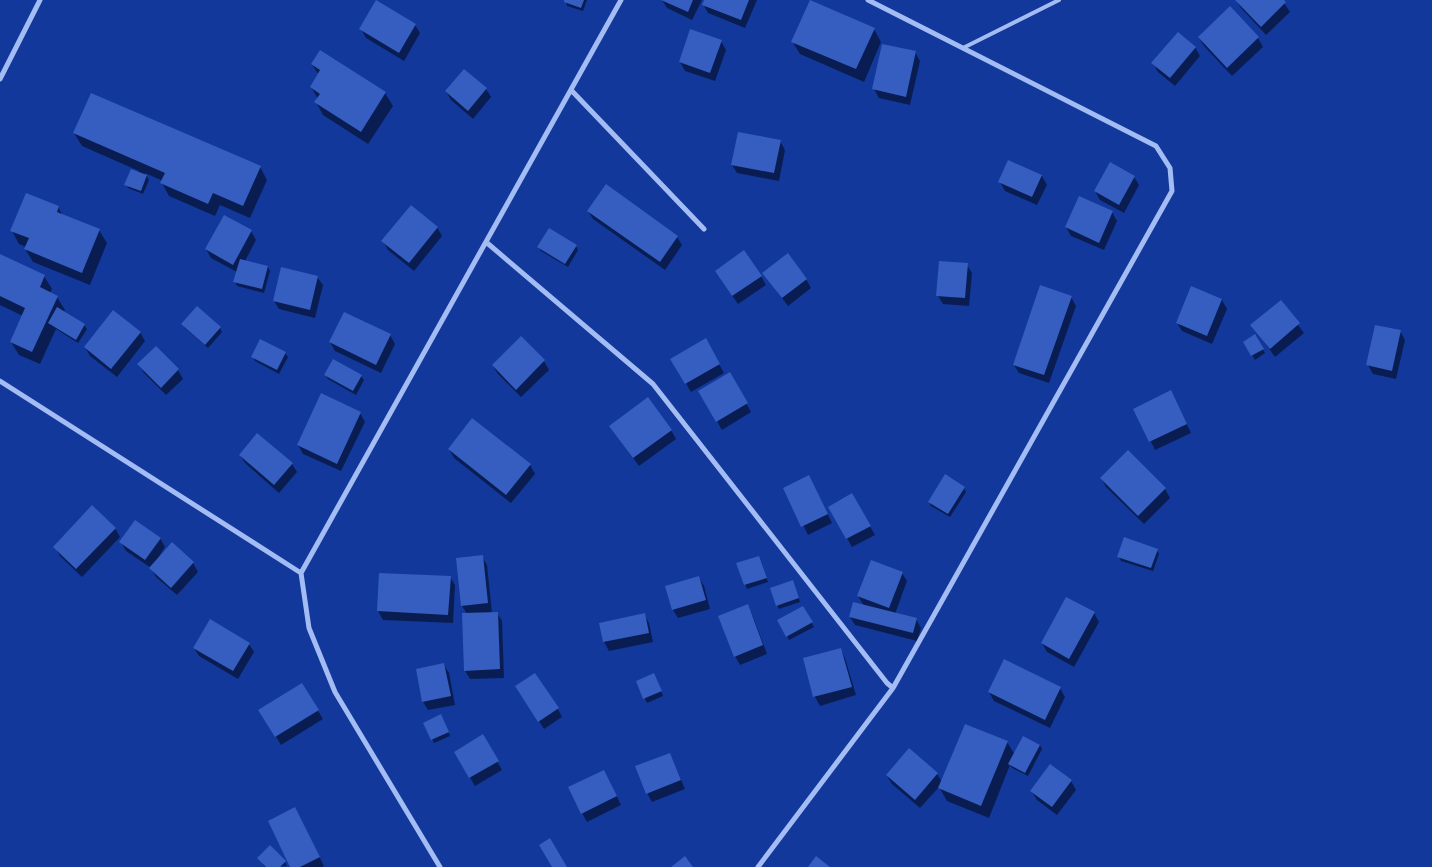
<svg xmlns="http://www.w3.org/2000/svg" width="1432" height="867" font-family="'PT Sans',sans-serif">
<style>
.shadow{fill:#0007}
.building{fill:#355ec0}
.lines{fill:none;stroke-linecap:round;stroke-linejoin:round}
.lane{stroke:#a4bcf4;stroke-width:4}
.street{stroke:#a4bcf4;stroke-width:5}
</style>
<rect width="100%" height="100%" fill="#11389a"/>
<path class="shadow" d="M 566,0 L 587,0 L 583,11 L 567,6 Z
M 662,0 L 702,0 L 692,20 L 667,8 Z
M 705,0 L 757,0 L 745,28 L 708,13 L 703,4 Z
M 1236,0 L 1282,0 L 1290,12 L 1266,35 L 1241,8 Z
M 1230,8 L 1258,38 L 1263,47 L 1232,76 L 1204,46 L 1199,38 Z
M 415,25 L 420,33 L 404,61 L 366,38 L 361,29 Z
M 874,29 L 881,42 L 864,82 L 800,54 L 792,41 Z
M 721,41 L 726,50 L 715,81 L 685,71 L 680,62 Z
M 1195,47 L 1200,56 L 1175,86 L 1158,72 L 1153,63 Z
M 915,52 L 920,61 L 910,105 L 879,98 L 874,89 Z
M 312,65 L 385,93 L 393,106 L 368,144 L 323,115 L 316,102 L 318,99 L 311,87 L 319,75 Z
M 486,89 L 491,97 L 473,119 L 451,100 L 446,91 Z
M 74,133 L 260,167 L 267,180 L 250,218 L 220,205 L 215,216 L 169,196 L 162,183 L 163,181 L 145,173 L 149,180 L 143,194 L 128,188 L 126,184 L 139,171 L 82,146 Z
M 780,141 L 785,150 L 779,181 L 737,173 L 732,165 Z
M 1042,176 L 1047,185 L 1037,205 L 1005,191 L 1000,182 Z
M 1134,177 L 1139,185 L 1124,213 L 1100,200 L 1095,191 Z
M 58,207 L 63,216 L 99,230 L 107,243 L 90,285 L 33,262 L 25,249 L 26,247 L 19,244 L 12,231 Z
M 588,211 L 677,237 L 682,245 L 665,270 L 593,219 Z
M 1112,212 L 1117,221 L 1104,250 L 1071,236 L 1066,227 Z
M 437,227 L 442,236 L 414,271 L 388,250 L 383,241 Z
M 251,231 L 256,240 L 245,261 L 268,267 L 270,271 L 264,293 L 237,286 L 235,282 L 237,272 L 211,258 L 206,249 Z
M 576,246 L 578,250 L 568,267 L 541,251 L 539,247 Z
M 0,256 L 44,276 L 52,289 L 50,293 L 57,297 L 65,310 L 64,312 L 84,325 L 87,329 L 78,343 L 56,329 L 40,364 L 19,355 L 11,342 L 23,316 L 0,305 Z
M 967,265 L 972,273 L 969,306 L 943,304 L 938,296 Z
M 764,274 L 806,279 L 811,288 L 788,306 Z
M 761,276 L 766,285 L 738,304 L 721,280 Z
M 317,277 L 323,285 L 315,318 L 279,309 L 274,301 Z
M 1191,288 L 1222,300 L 1227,309 L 1212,344 L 1182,331 L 1177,323 Z
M 1071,297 L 1076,306 L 1049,383 L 1019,373 L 1014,365 Z
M 1280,301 L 1304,333 L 1275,357 L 1252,325 Z
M 183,325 L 220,328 L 222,332 L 208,348 L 185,328 Z
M 1400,331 L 1405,340 L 1396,379 L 1373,374 L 1368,365 Z
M 140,332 L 145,341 L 117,377 L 90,356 L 85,347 Z
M 390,335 L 395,344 L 381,373 L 335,351 L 330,342 Z
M 1255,336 L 1265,353 L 1255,360 L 1244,342 Z
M 521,338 L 544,361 L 549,370 L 521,397 L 498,374 L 493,366 Z
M 705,339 L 724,373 L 691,392 L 672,359 Z
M 261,341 L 285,353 L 288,357 L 279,374 L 255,361 L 253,357 Z
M 334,361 L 361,376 L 364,380 L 356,395 L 328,379 L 325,375 Z
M 139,365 L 178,370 L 183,379 L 166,395 L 144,373 Z
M 730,374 L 751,412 L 722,430 L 700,391 Z
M 1175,400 L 1191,433 L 1155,450 L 1135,409 Z
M 360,413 L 365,422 L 341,471 L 303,454 L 298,445 Z
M 610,426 L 671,430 L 676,439 L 639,466 Z
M 449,449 L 530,465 L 535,474 L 511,503 L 454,458 Z
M 1128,452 L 1165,489 L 1170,498 L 1144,524 L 1106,487 L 1101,478 Z
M 240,455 L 292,464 L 297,472 L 279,493 L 245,463 Z
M 814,486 L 832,523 L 808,535 L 785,489 Z
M 964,488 L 966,492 L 950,517 L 931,506 L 929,502 Z
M 852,495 L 875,535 L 852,547 L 830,508 Z
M 115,528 L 120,537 L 82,577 L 60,556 L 55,547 Z
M 160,538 L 165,547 L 158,558 L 159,559 L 172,544 L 193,563 L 198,572 L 177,595 L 156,577 L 151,568 L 126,551 L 121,542 Z
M 1157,550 L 1159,554 L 1153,571 L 1121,561 L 1119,557 Z
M 482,557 L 487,565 L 492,613 L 497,613 L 502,621 L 504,678 L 470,679 L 465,671 L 467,614 L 462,606 Z
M 761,561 L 768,582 L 747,589 L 738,564 Z
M 902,573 L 907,581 L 895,614 L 916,619 L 921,628 L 917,641 L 855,625 L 850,617 L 864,606 L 858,596 Z
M 450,577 L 455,585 L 453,623 L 383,620 L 378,611 Z
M 699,578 L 704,586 L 710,609 L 678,618 L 673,610 Z
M 793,582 L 800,602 L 779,609 L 777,605 Z
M 747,605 L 752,614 L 767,654 L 740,665 L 735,656 Z
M 803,607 L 814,627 L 789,640 L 778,620 Z
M 1094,613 L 1099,622 L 1074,667 L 1047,652 L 1042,643 Z
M 644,614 L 649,623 L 653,642 L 609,651 L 604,642 L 600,624 Z
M 249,644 L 254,652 L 238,679 L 199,656 L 194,648 Z
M 840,649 L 845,658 L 856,695 L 820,706 L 815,697 L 804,659 Z
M 444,665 L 449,673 L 455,705 L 428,710 L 423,702 Z
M 656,678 L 663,696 L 647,703 L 637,682 Z
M 301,684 L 323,719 L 281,745 L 260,710 Z
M 1060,688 L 1065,697 L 1050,728 L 994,701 L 989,692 Z
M 522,695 L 558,709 L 562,717 L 544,729 Z
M 443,720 L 450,736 L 434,743 L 432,739 Z
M 482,736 L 502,770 L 475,786 L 455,752 Z
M 1007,742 L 1015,755 L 1040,745 L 1042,749 L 1028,776 L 1012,768 L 1010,765 L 989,818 L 947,801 L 939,787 L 920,808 L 892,784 L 887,776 L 909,750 L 937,774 L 942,782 Z
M 670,754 L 685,789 L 652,802 L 647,793 Z
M 609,780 L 621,805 L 587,822 L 582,813 Z
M 1071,781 L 1076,790 L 1057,815 L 1037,800 L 1032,792 Z
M 300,818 L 324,866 L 322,867 L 291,867 Z
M 259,858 L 285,862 L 287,866 L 265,867 Z"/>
<path class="building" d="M 376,0 L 416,24 L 399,53 L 359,29 Z
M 564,0 L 584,0 L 581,8 L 564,2 Z
M 661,0 L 693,0 L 688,12 Z
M 704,0 L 749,0 L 741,20 L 702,5 Z
M 810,0 L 875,28 L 856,69 L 791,42 Z
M 1235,0 L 1284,0 L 1286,2 L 1261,27 Z
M 1230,6 L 1259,37 L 1227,68 L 1198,37 Z
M 690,29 L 722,40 L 710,73 L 679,62 Z
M 1178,32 L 1196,47 L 1170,78 L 1151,63 Z
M 882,44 L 916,51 L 906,97 L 872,89 Z
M 320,50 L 386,92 L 361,132 L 314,102 L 320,94 L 310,87 L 320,70 L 311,64 Z
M 464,69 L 487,88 L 468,111 L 445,91 Z
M 91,93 L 261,166 L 243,206 L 213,193 L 208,204 L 160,183 L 165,173 L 73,133 Z
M 738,132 L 781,140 L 774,173 L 731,165 Z
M 1008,160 L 1042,175 L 1032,197 L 998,182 Z
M 1110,162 L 1135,176 L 1119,205 L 1094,191 Z
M 131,169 L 147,175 L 141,191 L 124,185 Z
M 606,184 L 678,236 L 660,262 L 587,211 Z
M 26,193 L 59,206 L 57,212 L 100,229 L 82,273 L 24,249 L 29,238 L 10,231 Z
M 1079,196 L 1113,211 L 1099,243 L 1065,227 Z
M 411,205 L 438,227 L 409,263 L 381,241 Z
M 224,215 L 252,230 L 233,265 L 205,249 Z
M 549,228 L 577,245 L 565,264 L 537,247 Z
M 744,250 L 762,276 L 732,296 L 715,271 Z
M 788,253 L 807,279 L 782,298 L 762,273 Z
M 0,254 L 45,275 L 40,287 L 58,296 L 32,352 L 10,342 L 25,308 L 0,296 Z
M 240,259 L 268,266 L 262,289 L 233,282 Z
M 939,261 L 968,263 L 965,298 L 936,296 Z
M 281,267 L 318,276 L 310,310 L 273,301 Z
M 1040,285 L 1072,296 L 1044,375 L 1013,365 Z
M 1191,286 L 1222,299 L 1207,336 L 1176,323 Z
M 1281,300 L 1300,323 L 1270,349 L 1250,325 Z
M 197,306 L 221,327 L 205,345 L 181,324 Z
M 57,307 L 85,324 L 76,340 L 48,323 Z
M 113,310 L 141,332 L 111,369 L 84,347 Z
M 344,312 L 391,334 L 376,365 L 329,342 Z
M 1375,325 L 1401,330 L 1392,371 L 1366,365 Z
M 1255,334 L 1264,349 L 1251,356 L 1243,342 Z
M 521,336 L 545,360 L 516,390 L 492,365 Z
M 706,338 L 720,364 L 685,384 L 670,359 Z
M 260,339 L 286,352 L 277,370 L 251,357 Z
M 156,346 L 179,369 L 161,388 L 137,364 Z
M 333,359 L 362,375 L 353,391 L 324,375 Z
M 730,372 L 748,403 L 716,422 L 698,391 Z
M 1171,390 L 1187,424 L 1149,442 L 1133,409 Z
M 321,393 L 361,412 L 337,464 L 297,445 Z
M 648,397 L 672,430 L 633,458 L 609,426 Z
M 472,418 L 531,464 L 506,495 L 448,449 Z
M 257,433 L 293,463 L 274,485 L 239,455 Z
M 1128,450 L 1166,488 L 1138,516 L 1100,478 Z
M 945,474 L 965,487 L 948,514 L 928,502 Z
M 809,475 L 828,514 L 801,527 L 783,488 Z
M 852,493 L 871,526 L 846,539 L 828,507 Z
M 92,505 L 116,528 L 76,569 L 53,547 Z
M 135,520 L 161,538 L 145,560 L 119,542 Z
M 1124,537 L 1158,549 L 1151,568 L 1117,557 Z
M 172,542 L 194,562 L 171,588 L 149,568 Z
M 483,555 L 488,603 L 461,606 L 456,558 Z
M 759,556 L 767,578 L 744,585 L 736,563 Z
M 871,560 L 903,572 L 889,608 L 857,596 Z
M 379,573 L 451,576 L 448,615 L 377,611 Z
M 699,576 L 706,600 L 672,610 L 665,586 Z
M 793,580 L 799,598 L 776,606 L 770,588 Z
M 1066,597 L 1095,612 L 1069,659 L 1041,643 Z
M 853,602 L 917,618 L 913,633 L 849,617 Z
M 748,604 L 763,645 L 734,657 L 718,616 Z
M 803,606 L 813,622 L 786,637 L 777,620 Z
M 498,612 L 500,669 L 464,671 L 462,613 Z
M 645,613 L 649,633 L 603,642 L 599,623 Z
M 210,619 L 250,643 L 233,671 L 193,648 Z
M 841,648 L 852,687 L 813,697 L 803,658 Z
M 1004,659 L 1061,687 L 1045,720 L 988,692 Z
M 444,663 L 451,696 L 422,702 L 416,669 Z
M 535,673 L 559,708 L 538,722 L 515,686 Z
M 654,673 L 662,691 L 643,699 L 636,681 Z
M 302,683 L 319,710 L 275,737 L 258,710 Z
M 441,714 L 449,732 L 431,740 L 423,723 Z
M 965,724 L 1008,741 L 981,806 L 938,788 Z
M 483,734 L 499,761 L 469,778 L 454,752 Z
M 1023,736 L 1040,745 L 1025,773 L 1008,764 Z
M 909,748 L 938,773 L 915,800 L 886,775 Z
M 670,753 L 681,780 L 646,794 L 635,766 Z
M 1050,764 L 1072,780 L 1052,807 L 1030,791 Z
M 604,770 L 617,796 L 581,814 L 568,787 Z
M 295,807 L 320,857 L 300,867 L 290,867 L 268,821 Z
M 550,838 L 567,867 L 552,867 L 539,845 Z
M 270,845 L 286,861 L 280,867 L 266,867 L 257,858 Z
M 685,856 L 693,867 L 671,867 Z
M 816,856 L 830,867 L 808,867 Z"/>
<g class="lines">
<path class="lane" d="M 963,48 L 1059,0"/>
<path class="street" d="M 868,0 L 1156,146 L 1170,168 L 1172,191 L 893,688
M 0,79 L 40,0
M 571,90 L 704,229
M 486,242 L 653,384 L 887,683 L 893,688 L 758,867
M 0,381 L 301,573
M 440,867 L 335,692 L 309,628 L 301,573 L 621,0"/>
</g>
</svg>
